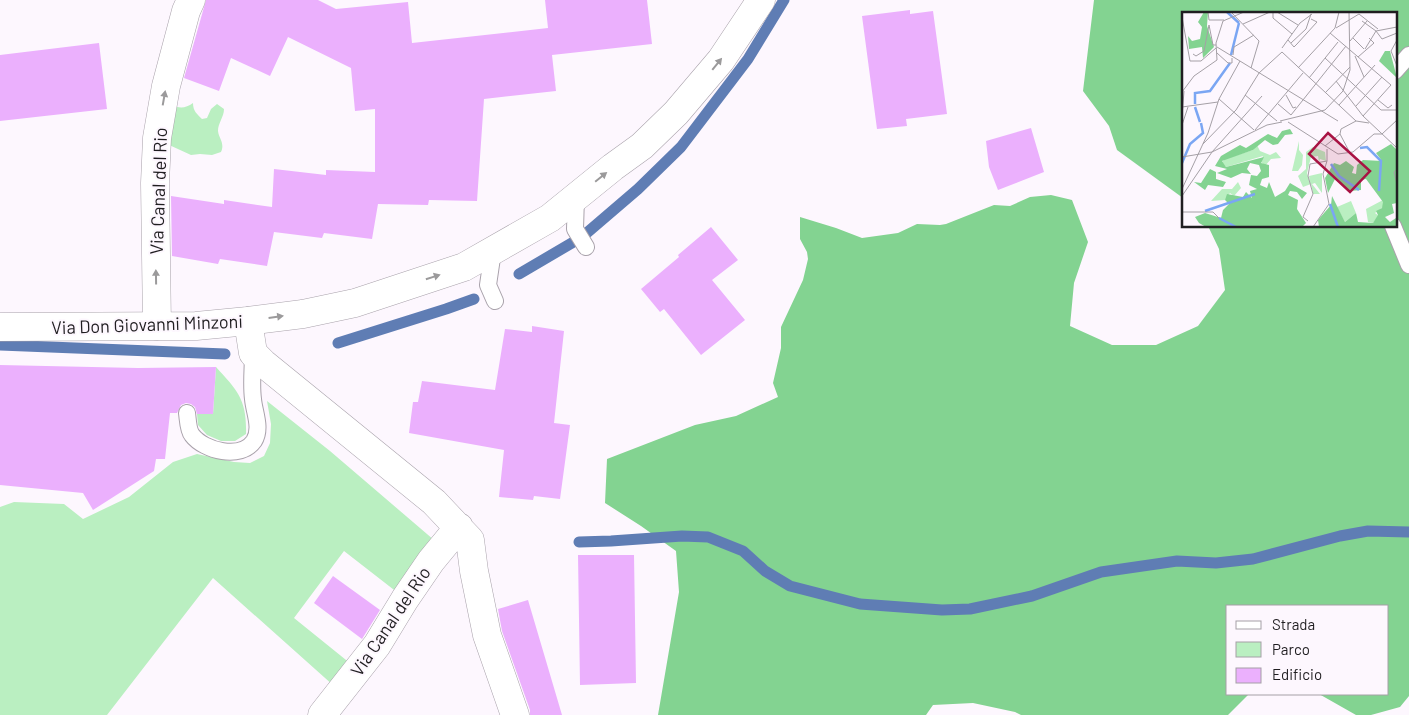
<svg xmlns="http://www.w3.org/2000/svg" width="1409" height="715" font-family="Barlow,sans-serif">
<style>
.green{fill:#baefc1}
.forest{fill:#83d391}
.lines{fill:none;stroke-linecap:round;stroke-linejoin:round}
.stream{stroke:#5f7db4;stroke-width:11}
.building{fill:#ebb0fd}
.service-casing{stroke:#a9a2ab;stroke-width:18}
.minor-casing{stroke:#a9a2ab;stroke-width:29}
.secondary-casing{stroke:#a9a2ab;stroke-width:29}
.service{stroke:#fff;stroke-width:16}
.minor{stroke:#fff;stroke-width:28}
.secondary{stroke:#fff;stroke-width:28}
.oneway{fill:#9b9a9b}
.labels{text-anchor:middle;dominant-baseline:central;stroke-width:4;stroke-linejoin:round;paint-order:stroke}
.street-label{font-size:18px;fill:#201e21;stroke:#fdf7fe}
.inset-river{fill:none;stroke:#7aa6f3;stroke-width:2.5}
.inset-road{fill:none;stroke:#a5a0a6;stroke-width:1}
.view{fill:#a81243;fill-opacity:0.15;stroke:#a81243;stroke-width:2.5}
.inset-edge{fill:none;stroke:#201e21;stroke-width:2.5}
</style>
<rect width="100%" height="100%" fill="#fdf7fe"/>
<path class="green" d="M 193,103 C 193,111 197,114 202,119 L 207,118 L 211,109 L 217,104 L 224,109 C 224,117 218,123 218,131 C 219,139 225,143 221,152 L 212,155 L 200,154 L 191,155 L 167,144 L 172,105 C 180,109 186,108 193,103 Z
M 216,367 C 238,391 247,400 246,434 L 235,441 L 221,441 L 207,435 L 198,425 L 197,414 L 213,414 Z
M 267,401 L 330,451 L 434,540 L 398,593 L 344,551 L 294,618 L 351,664 L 334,686 L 213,578 L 107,715 L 0,715 L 0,507 L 14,502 L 64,504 L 83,519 L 129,497 L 173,462 L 197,454 L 234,462 L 250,463 L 264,456 L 270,443 L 271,424 Z"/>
<path class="forest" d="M 1094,0 L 1409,0 L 1409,696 L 1400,707 L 1371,715 L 1356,715 L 1319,694 L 1388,694 L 1388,606 L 1228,606 L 1228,694 L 1249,694 L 1228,715 L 1021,715 L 1015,712 L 973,703 L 933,705 L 926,715 L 658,715 L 679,592 L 676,551 L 641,526 L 605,503 L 607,459 L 695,425 L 736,416 L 778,397 L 773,383 L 781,348 L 781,327 L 803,280 L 808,259 L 807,252 L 800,239 L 800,217 L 836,228 L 862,238 L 898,233 L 917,224 L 940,225 L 946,224 L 994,205 L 1010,206 L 1030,197 L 1051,195 L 1072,200 L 1088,242 L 1074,283 L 1070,326 L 1112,345 L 1156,345 L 1198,326 L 1225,290 L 1219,249 L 1208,226 L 1395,226 L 1395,14 L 1183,14 L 1183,198 L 1117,150 L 1109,126 L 1083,91 Z"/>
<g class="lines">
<path class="stream" d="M 519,274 L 582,237 L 638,189 L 681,147 L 748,59 L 784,0
M 338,343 L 446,309 L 474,299
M 0,345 L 225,354
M 579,542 L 611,541 L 682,536 L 708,537 L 743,551 L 765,571 L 790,586 L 860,604 L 942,610 L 970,609 L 1032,596 L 1101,572 L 1177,561 L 1216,563 L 1253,559 L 1340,536 L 1368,531 L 1409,532"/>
</g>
<path class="building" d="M 206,0 L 318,0 L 336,9 L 408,2 L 412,43 L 548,28 L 545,0 L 647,0 L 652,44 L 552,55 L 556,91 L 484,99 L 477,201 L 429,200 L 428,205 L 378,204 L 372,239 L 324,233 L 322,238 L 274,232 L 267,266 L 220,259 L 218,264 L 172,256 L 171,196 L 224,204 L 224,200 L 272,207 L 274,169 L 326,175 L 326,170 L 375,172 L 375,109 L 355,111 L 351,68 L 288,37 L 270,76 L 231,58 L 219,91 L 184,78 Z
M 910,10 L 910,14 L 933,11 L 947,114 L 906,119 L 907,126 L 877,129 L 862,16 Z
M 99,43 L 107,109 L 0,121 L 0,55 Z
M 1031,128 L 1044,172 L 998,190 L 989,167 L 986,141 Z
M 711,227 L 738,260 L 712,280 L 745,320 L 701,355 L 664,309 L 660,312 L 641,289 L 679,257 L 678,255 Z
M 532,326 L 564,331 L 554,423 L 570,425 L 560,499 L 534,496 L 533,500 L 499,497 L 504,450 L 409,433 L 413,402 L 418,402 L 422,381 L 495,390 L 505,329 L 532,332 Z
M 0,365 L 138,368 L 216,367 L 213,414 L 197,414 L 195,407 L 191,404 L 186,403 L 181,405 L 177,413 L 170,413 L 165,459 L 156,459 L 154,471 L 93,510 L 83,493 L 0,485 Z
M 578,555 L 634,555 L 636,683 L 580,685 Z
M 333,576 L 380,610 L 362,639 L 314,603 Z
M 528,600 L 562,715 L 530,715 L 530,710 L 502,631 L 498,609 Z"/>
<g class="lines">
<defs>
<path id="service" d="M 1395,71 L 1409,55
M 576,197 L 575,229 L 586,247
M 1393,226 L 1409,265
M 493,251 L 488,285 L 495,301
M 187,413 C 188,420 188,430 192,435 C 204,451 241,460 254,441 C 262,428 254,412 253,399 C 251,384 253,368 253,353"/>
<path id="minor" d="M 248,321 L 253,353 L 263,363 L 434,502 L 470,540 L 474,571 L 487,635 L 515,715
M 157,326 L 155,183 L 157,138 L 166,86 L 186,11 L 191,0
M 322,715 L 377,645 L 405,599 L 431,561 L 459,527"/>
<path id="secondary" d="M 0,327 L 196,326 L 248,321 L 303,314 L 355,303 L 464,267 L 550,218 L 613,167 L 642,146 L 676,113 L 721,60 L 761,0"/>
</defs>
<use href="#service" class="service-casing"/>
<use href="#minor" class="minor-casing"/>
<use href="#secondary" class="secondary-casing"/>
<use href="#service" class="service"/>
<use href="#minor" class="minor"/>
<use href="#secondary" class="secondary"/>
</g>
<defs><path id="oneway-solid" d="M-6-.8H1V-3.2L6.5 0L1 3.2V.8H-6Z" transform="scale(1.25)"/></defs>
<g class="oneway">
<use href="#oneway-solid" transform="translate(717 64) rotate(-51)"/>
<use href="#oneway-solid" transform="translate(164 98) rotate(-80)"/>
<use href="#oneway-solid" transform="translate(601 177) rotate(-39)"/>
<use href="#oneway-solid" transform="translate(156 277) rotate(-91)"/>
<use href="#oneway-solid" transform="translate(433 277) rotate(-18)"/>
<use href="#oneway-solid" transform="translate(276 317) rotate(-8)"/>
</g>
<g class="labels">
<g class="street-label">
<text transform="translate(158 191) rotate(-88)">Via Canal del Rio</text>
<text transform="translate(147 324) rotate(-2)">Via Don Giovanni Minzoni</text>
<text transform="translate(390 621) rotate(-56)">Via Canal del Rio</text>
</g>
</g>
<g transform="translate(1182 12)">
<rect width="215" height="215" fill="#fdf7fe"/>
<path d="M 117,129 L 117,138 L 121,143 L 120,153 L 116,159 L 110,159 ZM 75,133 L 78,139 L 88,143 L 94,140 L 99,146 L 89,147 L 83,154 L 79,150 L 81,144 L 44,155 L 40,150 L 43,147 L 71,138 ZM 131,135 L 143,140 L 144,149 L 138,147 L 137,150 L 136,144 L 129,145 L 125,161 L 128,171 L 127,164 L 140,161 L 140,181 L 133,171 L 130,172 L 138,182 L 131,182 L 129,172 L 121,175 L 116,164 L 124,157 L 124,140 ZM 56,170 L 59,176 L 52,184 L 48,181 L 43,188 L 29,189 L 40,177 L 50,177 ZM 201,188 L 201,195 L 193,201 L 197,204 L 191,211 L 186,210 L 184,197 ZM 169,189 L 174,201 L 163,210 L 155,195 Z" fill="#baefc1"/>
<path d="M 22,0 L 26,0 L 25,14 L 32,35 L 21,46 L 20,35 L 7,37 L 6,24 L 10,29 L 18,27 L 20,15 L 16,10 ZM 203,39 L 208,39 L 215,66 L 197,49 ZM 108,117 L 111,122 L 103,123 L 96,132 L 91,133 L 83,128 L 71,138 L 40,149 L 44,155 L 82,145 L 79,151 L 87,153 L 87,165 L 80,167 L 78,173 L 85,176 L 87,170 L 93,185 L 103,179 L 108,171 L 125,181 L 120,187 L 115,180 L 108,179 L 106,183 L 116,188 L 115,197 L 124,211 L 120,215 L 24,215 L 17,211 L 13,205 L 23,201 L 39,206 L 41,198 L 47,192 L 43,188 L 45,182 L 61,185 L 64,180 L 70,186 L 68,179 L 75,177 L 67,173 L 69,163 L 75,164 L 79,159 L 77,153 L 68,151 L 65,157 L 69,162 L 60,161 L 49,166 L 35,161 L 45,157 L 33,154 L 39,144 L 58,133 L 64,136 L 86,122 L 95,126 L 100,119 ZM 209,132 L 215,138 L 215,191 L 210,192 L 212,201 L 203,205 L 208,210 L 214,206 L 215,215 L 137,215 L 136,208 L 149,193 L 150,184 L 163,210 L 174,201 L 176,210 L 191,211 L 196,203 L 194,199 L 200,196 L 201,190 L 184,167 L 179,168 L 179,178 L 168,179 L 153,167 L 146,181 L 143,166 L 152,151 L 158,153 L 164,149 L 172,155 L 170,161 L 174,162 L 175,153 L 181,148 L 200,149 L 194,141 ZM 28,157 L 34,160 L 34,167 L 44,170 L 41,175 L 26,173 L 23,178 L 12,170 L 19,171 Z" fill="#83d391"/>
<path class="inset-river" d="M 45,0 L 57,11M 49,43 L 57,11M 13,92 L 13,81 L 28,79 L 48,51M 13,95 L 18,110M 178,136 L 185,135 L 199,149 L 197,179M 0,151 L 8,132 L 21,121 L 19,111M 149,152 L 157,164 L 177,178M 148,192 L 156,215M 23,199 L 73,182M 37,206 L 54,215"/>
<path class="inset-road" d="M 26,0 L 27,8 L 42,8M 49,0 L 77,29 L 69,56M 91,0 L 91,6 L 110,22M 95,0 L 116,13M 0,5 L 8,49 L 19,49 L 34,36M 180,9 L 194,19 L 215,15M 61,12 L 88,0M 154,16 L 177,2 L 196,17M 148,21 L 209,73 L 181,104 L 154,69M 171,26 L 182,37M 106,28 L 112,35 L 115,32 L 135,10 L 129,7M 215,28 L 209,39 L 215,54M 168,29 L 185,9M 109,31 L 124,17 L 129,2M 35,35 L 156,109M 100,36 L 118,11 L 130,2M 183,37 L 194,19 L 200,27 L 215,21M 100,40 L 174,109 L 187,111M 35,41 L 46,51 L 50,51 L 50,46M 11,42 L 14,44 L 22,39 L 27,13 L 31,33 L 34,33M 51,43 L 52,35 L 72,23M 173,44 L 182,65M 176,45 L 192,31 L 187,26M 143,46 L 199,98 L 215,98M 116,56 L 153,16 L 157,0M 127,66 L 156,30M 0,80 L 12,64 L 35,48 L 34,31 L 41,9 L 62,0M 143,81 L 168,55M 63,83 L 95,109M 104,83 L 111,96 L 114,95M 37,87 L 72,118M 196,88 L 206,96 L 210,93M 96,92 L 109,103 L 164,34M 157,93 L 193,53M 174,94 L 200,65M 0,95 L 36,90M 181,104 L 215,136M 0,105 L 2,79M 98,109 L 143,98 L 161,79 L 168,58 L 167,0M 106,110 L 156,142 L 171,140 L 192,122 L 200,122M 0,113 L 6,95M 73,118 L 121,61M 200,122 L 215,108M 21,132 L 54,98 L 77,61 L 100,40M 143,134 L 158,122M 168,141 L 158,122 L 159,117 L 174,109M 0,145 L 30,140 L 80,84M 215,157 L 212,160 L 215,172M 0,177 L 26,121 L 37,87 L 58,49M 0,184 L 30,140 L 85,113 L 100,110M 0,200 L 31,200 L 37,206M 126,209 L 121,205 L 131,182 L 126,164 L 128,152 L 145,149M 131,215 L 147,192 L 141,162 L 145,149 L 145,137"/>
<path class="view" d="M 146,121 L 188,159 L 168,180 L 127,142 Z"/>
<rect width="215" height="215" class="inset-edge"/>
</g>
<rect x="1226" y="605" width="162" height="90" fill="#fdf7fe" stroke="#a5a0a6"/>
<rect x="1236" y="621" width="25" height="8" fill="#ffffff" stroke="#a5a0a6"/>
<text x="1272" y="630" font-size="15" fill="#201e21">Strada</text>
<rect x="1236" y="642" width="25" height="15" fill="#baefc1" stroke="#a5a0a6"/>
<text x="1272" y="655" font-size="15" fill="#201e21">Parco</text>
<rect x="1236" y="668" width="25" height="15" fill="#ebb0fd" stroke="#a5a0a6"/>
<text x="1272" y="680" font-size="15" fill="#201e21">Edificio</text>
</svg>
